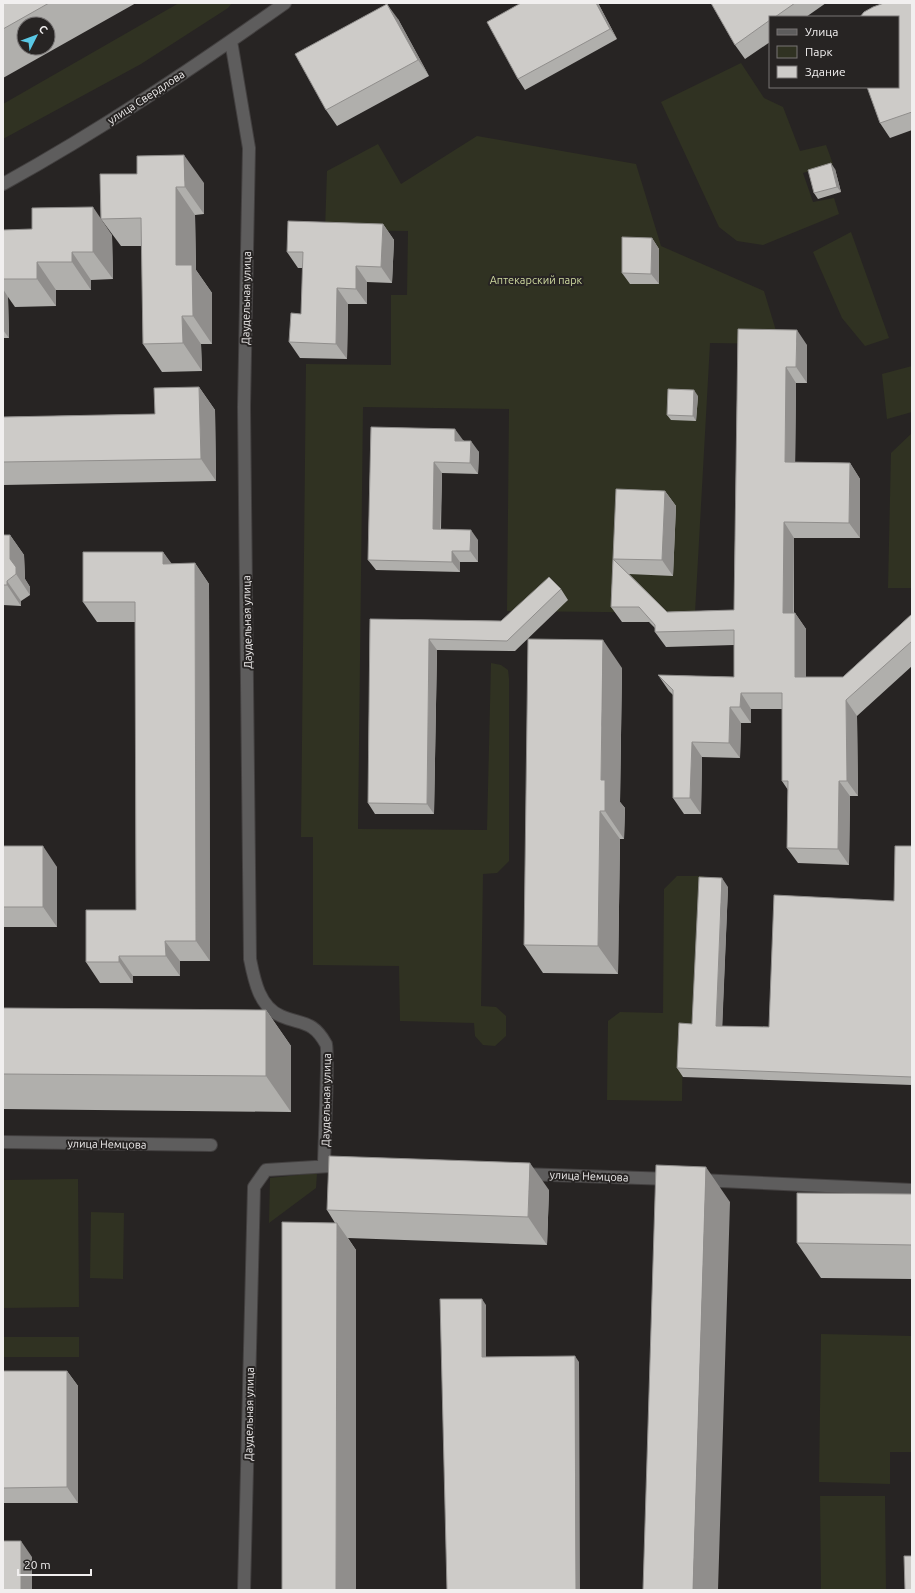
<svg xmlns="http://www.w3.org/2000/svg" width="915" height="1593" font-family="Ubuntu,sans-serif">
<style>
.green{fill:#303222}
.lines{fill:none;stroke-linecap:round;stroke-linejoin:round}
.minor-casing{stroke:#434040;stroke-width:14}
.minor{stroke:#5e5d5d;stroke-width:12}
.wall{fill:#b0afac;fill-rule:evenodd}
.shaded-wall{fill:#908e8c}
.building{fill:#cdcbc8;stroke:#908e8c}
.labels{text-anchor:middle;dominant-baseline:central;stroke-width:4;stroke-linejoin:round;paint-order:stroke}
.street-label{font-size:11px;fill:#f1efef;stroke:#272423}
.park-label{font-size:11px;fill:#ced89f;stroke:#272423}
</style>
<rect width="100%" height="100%" fill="#272423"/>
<path class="green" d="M 179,3 L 232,3 L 228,8 L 141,64 L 3,139 L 3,104 Z
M 741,63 L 764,98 L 783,107 L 800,151 L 826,145 L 833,164 L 803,173 L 813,202 L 834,198 L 839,214 L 763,245 L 737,241 L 719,227 L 661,102 Z
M 477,136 L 636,164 L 661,246 L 764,291 L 780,344 L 710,343 L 695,613 L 507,611 L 509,409 L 363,407 L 358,829 L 487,830 L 491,663 L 501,665 L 508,670 L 509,679 L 509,861 L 497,873 L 483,874 L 481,1006 L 496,1007 L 506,1016 L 506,1036 L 495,1046 L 483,1045 L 475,1036 L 474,1023 L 400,1021 L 399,966 L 313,965 L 313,837 L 301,837 L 306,364 L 391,365 L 391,295 L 407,295 L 408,231 L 325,230 L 327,171 L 378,144 L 401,184 Z
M 851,232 L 889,338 L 865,346 L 842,318 L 813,252 Z
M 912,366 L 912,412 L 887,419 L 882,374 Z
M 912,433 L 912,588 L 888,588 L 891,453 Z
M 677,876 L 704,876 L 697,1029 L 683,1030 L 682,1101 L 607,1100 L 608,1021 L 620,1012 L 663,1013 L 664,889 Z
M 317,1173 L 316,1188 L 269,1223 L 270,1178 Z
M 78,1179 L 79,1307 L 3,1308 L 3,1180 Z
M 91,1212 L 124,1213 L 123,1279 L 90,1278 Z
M 821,1334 L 912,1336 L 912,1452 L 890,1452 L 890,1484 L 819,1482 Z
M 3,1337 L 79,1337 L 79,1357 L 3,1357 Z
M 820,1496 L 885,1496 L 886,1590 L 821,1590 Z"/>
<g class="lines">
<defs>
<path id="minor" d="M 231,41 L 249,148 L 244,407 L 250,959 C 254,979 259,1007 281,1016 C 302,1025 313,1020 326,1044 C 329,1050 324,1150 324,1166
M 3,184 C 101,130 193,68 285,3
M 3,1142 L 211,1145
M 521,1174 L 671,1179
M 699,1180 L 912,1190
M 244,1590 L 254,1187 L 266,1170 L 331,1166"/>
</defs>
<use href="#minor" class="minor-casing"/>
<use href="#minor" class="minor"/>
</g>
<path class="wall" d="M 3,3 L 136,3 L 3,78 ZM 24,24 L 48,24 L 48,48 L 24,48 Z
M 521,3 L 598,3 L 617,39 L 525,90 L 518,79 Z
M 711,3 L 826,3 L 806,17 L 770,17 L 770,42 L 745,59 L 735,45 Z
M 912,3 L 912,130 L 890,138 L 880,123 Z
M 398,19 L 429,76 L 337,126 L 326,110 Z
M 835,169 L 841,192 L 818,199 L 814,193 Z
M 100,174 L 204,183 L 204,214 L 195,215 L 196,270 L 212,293 L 212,344 L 201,344 L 202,371 L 162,372 L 143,344 L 142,246 L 121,246 L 101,219 Z
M 383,224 L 394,240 L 392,283 L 367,282 L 367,304 L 348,304 L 347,359 L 300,358 L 289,342 L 301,314 L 303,268 L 298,268 L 287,252 Z
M 3,230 L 112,235 L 113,279 L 91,280 L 91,290 L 56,290 L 56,306 L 15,307 L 8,297 L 9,338 L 3,338 Z
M 652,238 L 659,249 L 659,284 L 630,284 L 622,273 Z
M 738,329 L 807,345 L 807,383 L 796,383 L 795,462 L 850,463 L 860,479 L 860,538 L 794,538 L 794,613 L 795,613 L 806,629 L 806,677 L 843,677 L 912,614 L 912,666 L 857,716 L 858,796 L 850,796 L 849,865 L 798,863 L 787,848 L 788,790 L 782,781 L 782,709 L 751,709 L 751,723 L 741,723 L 740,758 L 702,757 L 701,814 L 684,814 L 673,798 L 673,695 L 669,691 L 658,675 L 734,677 L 734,645 L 666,647 L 655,632 L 655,628 L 649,622 L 622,622 L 611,607 L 613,559 L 665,491 L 676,506 L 673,576 L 629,574 L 667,612 L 734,610 Z
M 199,387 L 215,410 L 216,481 L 3,485 L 3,417 L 155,414 Z
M 698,396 L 696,421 L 671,420 L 667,415 Z
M 371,427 L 463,440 L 479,452 L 478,474 L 442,473 L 441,529 L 478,540 L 478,562 L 460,562 L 460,572 L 376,570 L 368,560 Z
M 3,535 L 10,535 L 24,555 L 25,579 L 30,587 L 30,595 L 21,601 L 21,606 L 3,605 L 3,608 Z
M 163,552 L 171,564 L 195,563 L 209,584 L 210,961 L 180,961 L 180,976 L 133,976 L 133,983 L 100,983 L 86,962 L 136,910 L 135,622 L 97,622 L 83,602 Z
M 561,589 L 568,600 L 515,651 L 437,650 L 434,814 L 375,814 L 368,803 L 370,619 L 501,621 Z
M 622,668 L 620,802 L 625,808 L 624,839 L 620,839 L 618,974 L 543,973 L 524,945 Z
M 3,846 L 57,867 L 57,927 L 3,927 Z
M 912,846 L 912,1085 L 683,1077 L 677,1068 L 692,1024 L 728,887 L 722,1026 L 769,1027 L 894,901 Z
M 3,1008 L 266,1010 L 291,1046 L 291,1112 L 3,1109 Z
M 549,1190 L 547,1245 L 348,1238 L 356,1250 L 356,1590 L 282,1590 L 335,1223 L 327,1210 Z
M 912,1194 L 912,1279 L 821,1278 L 797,1243 Z
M 3,1371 L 67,1371 L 78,1386 L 78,1503 L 3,1503 Z"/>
<path class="shaded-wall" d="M 596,3 L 598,3 L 617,39 L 610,29 Z
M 387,4 L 398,19 L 429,76 L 418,60 Z
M 184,155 L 204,183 L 204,214 L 185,187 Z
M 831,163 L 835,169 L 841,192 L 837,187 Z
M 176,187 L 195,215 L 196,270 L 212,293 L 212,344 L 193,316 L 176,265 Z
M 93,207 L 112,235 L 113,279 L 93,252 Z
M 383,224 L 394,240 L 392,283 L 381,267 Z
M 652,238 L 659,249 L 659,284 L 651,274 Z
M 72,252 L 91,280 L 91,290 L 72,262 Z
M 37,262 L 56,290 L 56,306 L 37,279 Z
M 356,266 L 367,282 L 367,304 L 356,289 Z
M 337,288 L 348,304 L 347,359 L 336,344 Z
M 3,289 L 8,297 L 9,338 L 3,330 Z
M 182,316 L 201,344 L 202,371 L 183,343 Z
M 797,330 L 807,345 L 807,383 L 796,367 Z
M 786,367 L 796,383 L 795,478 L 785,462 Z
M 199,387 L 215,410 L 216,481 L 201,459 Z
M 694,390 L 698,396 L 696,421 L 693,416 Z
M 455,429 L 463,440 L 463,451 L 455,441 Z
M 471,441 L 479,452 L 478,474 L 470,463 Z
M 434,462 L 442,473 L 440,539 L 433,529 Z
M 850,463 L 860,479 L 860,538 L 849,523 Z
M 665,491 L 676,506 L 673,576 L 662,560 Z
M 784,522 L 794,538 L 793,628 L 783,613 Z
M 471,530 L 478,540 L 478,562 L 470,551 Z
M 10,535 L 24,555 L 25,579 L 30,587 L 30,595 L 16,574 L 10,559 Z
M 452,551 L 460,562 L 460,572 L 452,562 Z
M 163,552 L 178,572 L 163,564 Z
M 195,563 L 209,584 L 210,961 L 196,941 Z
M 7,581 L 21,601 L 21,606 L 7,585 Z
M 795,613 L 806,629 L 806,692 L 795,677 Z
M 429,639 L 437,650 L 434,814 L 427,804 Z
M 603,640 L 622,668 L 620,802 L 625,808 L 624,839 L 605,811 L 601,780 Z
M 741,693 L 751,709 L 751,723 L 740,707 Z
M 846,700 L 857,716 L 858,796 L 847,781 Z
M 730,707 L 741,723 L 740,758 L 729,743 Z
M 692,742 L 702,757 L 701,814 L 690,798 Z
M 839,781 L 850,796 L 849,865 L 838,849 Z
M 600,811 L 620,839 L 618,974 L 598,946 Z
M 43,846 L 57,867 L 57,927 L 43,907 Z
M 722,878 L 728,887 L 722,1034 L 716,1026 Z
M 165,941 L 180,961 L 180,976 L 166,956 Z
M 119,956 L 133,976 L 133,983 L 119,962 Z
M 266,1010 L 291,1046 L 291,1112 L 266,1076 Z
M 530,1163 L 549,1190 L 547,1245 L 528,1217 Z
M 706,1167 L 730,1202 L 718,1590 L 693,1590 Z
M 337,1223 L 356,1250 L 356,1590 L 336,1590 Z
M 482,1299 L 486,1305 L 486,1363 L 482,1357 Z
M 575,1356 L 579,1362 L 580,1590 L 576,1590 Z
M 67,1371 L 78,1386 L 78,1503 L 67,1487 Z
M 21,1541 L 32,1557 L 32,1590 L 21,1590 Z"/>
<path class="building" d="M 3,3 L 49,3 L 3,29 Z
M 521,3 L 596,3 L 610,29 L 518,79 L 487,22 Z
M 711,3 L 795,3 L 775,17 L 770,17 L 770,20 L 735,45 Z
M 884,3 L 912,3 L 912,112 L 880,123 L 867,87 L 898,87 L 898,17 L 860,17 L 864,12 L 873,7 Z
M 387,4 L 418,60 L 326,110 L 295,54 Z
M 184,155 L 185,187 L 176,187 L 176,265 L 192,265 L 193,316 L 182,316 L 183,343 L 143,344 L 141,218 L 101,219 L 100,174 L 137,174 L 137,156 Z
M 831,163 L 837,187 L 814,193 L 808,170 Z
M 93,207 L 93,252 L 72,252 L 72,262 L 37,262 L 37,279 L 3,279 L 3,230 L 32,229 L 32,208 Z
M 288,221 L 383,224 L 381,267 L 356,266 L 356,289 L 337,288 L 336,344 L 289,342 L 291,313 L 301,314 L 303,252 L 287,252 Z
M 622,237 L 652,238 L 651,274 L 622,273 Z
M 738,329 L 797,330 L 796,367 L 786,367 L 785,462 L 850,463 L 849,523 L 784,522 L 783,613 L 795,613 L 795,677 L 843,677 L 912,614 L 912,641 L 846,700 L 847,781 L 839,781 L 838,849 L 787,848 L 788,781 L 782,781 L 782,693 L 741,693 L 740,707 L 730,707 L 729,743 L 692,742 L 690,798 L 673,798 L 673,690 L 658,675 L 734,677 L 734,630 L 655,632 L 655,625 L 639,607 L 611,607 L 613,559 L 667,612 L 734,610 Z
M 199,387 L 201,459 L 3,462 L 3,417 L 155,414 L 154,388 Z
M 668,389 L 694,390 L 693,416 L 667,415 Z
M 371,427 L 455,429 L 455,441 L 471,441 L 470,463 L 434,462 L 433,529 L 471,530 L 470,551 L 452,551 L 452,562 L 368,560 Z
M 616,489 L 665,491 L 662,560 L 613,559 Z
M 3,535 L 10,535 L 10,559 L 16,567 L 16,574 L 7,581 L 7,585 L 3,585 Z
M 83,552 L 163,552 L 163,564 L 195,563 L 196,941 L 165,941 L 166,956 L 119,956 L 119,962 L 86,962 L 86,910 L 136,910 L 135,602 L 83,602 Z
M 549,577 L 561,589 L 507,641 L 429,639 L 427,804 L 368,803 L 370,619 L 501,621 Z
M 528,639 L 603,640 L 601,780 L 605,780 L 605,811 L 600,811 L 598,946 L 524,945 Z
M 3,846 L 43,846 L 43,907 L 3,907 Z
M 895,846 L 912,846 L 912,1077 L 677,1068 L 679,1023 L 692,1024 L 699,877 L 722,878 L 716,1026 L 769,1027 L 774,895 L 894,901 Z
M 3,1008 L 266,1010 L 266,1076 L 3,1074 Z
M 329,1156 L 530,1163 L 528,1217 L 327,1210 Z
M 656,1165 L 706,1167 L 693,1590 L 643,1590 Z
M 797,1193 L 912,1194 L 912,1245 L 797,1243 Z
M 282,1222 L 337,1223 L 336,1590 L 282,1590 Z
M 440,1299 L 482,1299 L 482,1357 L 575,1356 L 576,1590 L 447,1590 Z
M 3,1371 L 67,1371 L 67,1487 L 3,1488 Z
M 3,1541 L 21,1541 L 21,1590 L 3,1590 Z
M 904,1556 L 912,1556 L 912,1590 L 905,1590 Z"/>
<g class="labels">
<g class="street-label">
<text transform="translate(146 97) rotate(-33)">улица Свердлова</text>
<text transform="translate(246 298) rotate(-89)">Даудельная улица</text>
<text transform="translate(247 622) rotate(-91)">Даудельная улица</text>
<text transform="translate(326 1100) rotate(-89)">Даудельная улица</text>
<text transform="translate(107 1144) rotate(1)">улица Немцова</text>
<text transform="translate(589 1176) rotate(2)">улица Немцова</text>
<text transform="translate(249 1414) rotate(-89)">Даудельная улица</text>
</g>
<g class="park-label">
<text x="536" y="280">Аптекарский парк</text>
</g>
</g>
<rect width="915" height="1593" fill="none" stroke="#f1efef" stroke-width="8"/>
<rect x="769" y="16" width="130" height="72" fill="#272423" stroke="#787575"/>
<rect x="777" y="29" width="20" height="6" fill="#5e5d5d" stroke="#787575"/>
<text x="805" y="36" font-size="12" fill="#f1efef">Улица</text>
<rect x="777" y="46" width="20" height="12" fill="#303222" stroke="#787575"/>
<text x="805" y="56" font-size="12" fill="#f1efef">Парк</text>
<rect x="777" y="66" width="20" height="12" fill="#cdcbc8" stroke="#787575"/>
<text x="805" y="76" font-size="12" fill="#f1efef">Здание</text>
<g transform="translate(36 36) rotate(48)"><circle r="19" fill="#272423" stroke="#787575"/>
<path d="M0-3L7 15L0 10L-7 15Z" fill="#59c8e5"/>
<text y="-6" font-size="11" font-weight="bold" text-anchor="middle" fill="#f1efef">С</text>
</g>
<path d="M18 1569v6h73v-6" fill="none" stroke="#f1efef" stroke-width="2"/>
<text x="24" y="1569" font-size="12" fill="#f1efef" stroke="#272423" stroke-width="3" paint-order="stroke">20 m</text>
</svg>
